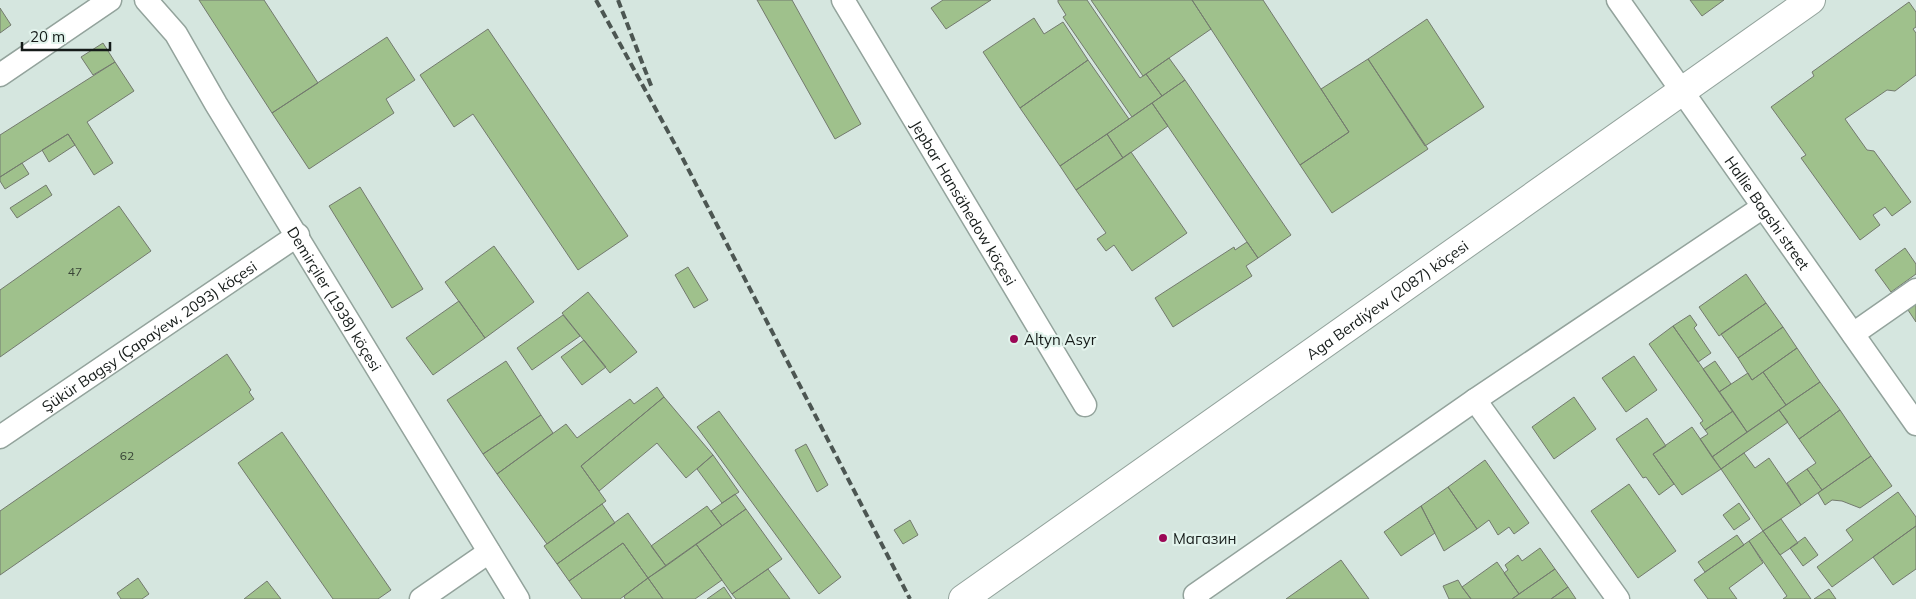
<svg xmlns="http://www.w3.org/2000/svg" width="1916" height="599" font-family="Mulish,sans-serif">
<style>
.building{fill:#9fc18c;stroke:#737a6e}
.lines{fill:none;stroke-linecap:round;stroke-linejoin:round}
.minor-casing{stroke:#93a39c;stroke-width:25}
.tertiary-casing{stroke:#93a39c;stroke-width:30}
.minor{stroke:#fff;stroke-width:22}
.tertiary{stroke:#fff;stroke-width:28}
.rail{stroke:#4c5652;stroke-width:4;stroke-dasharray:8 4;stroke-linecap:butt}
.poi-dot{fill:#9b0756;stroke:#e2f3ec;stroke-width:2}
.labels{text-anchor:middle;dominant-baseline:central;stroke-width:4.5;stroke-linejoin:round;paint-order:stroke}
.number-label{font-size:12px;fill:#384436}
.street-label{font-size:15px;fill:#151b19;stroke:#e2f3ec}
.poi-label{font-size:15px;fill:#151b19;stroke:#e2f3ec;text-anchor:start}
</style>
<rect width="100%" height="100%" fill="#d5e6df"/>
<path class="building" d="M 199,0 L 264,0 L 318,83 L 272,113 Z
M 757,0 L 792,0 L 861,124 L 835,139 Z
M 943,0 L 991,0 L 946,29 L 931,8 Z
M 1058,0 L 1087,0 L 1140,78 L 1146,74 L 1162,96 L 1132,117 L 1063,17 L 1066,15 L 1058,2 Z
M 1091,0 L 1192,0 L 1211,29 L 1143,76 Z
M 1192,0 L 1263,0 L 1349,132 L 1300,165 Z
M 1690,0 L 1724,0 L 1702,16 Z
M 1909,2 L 1916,12 L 1916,27 L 1913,29 L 1916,33 L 1916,75 L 1895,91 L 1887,90 L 1845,119 L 1867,150 L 1874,151 L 1911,202 L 1892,216 L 1885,207 L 1873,215 L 1880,225 L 1860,240 L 1801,158 L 1806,155 L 1771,107 L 1814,76 L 1812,72 Z
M 0,8 L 11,25 L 0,33 Z
M 1034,18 L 1044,34 L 1063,22 L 1088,60 L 1020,108 L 983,52 Z
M 1427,19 L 1484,107 L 1425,146 L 1368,59 Z
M 488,29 L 628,236 L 578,270 L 473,114 L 454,127 L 420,75 Z
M 387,37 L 415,80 L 386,99 L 394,113 L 309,169 L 272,113 Z
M 103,43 L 115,62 L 93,75 L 81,57 Z
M 1169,58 L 1185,80 L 1162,96 L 1146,74 Z
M 1368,59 L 1428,149 L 1332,213 L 1300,165 L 1349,132 L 1321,89 Z
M 1088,60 L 1129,119 L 1060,166 L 1020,108 Z
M 115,62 L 134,91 L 87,122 L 113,163 L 94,175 L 68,134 L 0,177 L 0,135 Z
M 1185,80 L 1291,235 L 1258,258 L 1152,103 Z
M 1152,103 L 1168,126 L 1123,158 L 1107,134 Z
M 68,134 L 75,145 L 49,162 L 42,150 Z
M 1107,134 L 1123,158 L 1076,190 L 1060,166 Z
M 1131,152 L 1187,233 L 1132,271 L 1114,245 L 1106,251 L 1097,239 L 1106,233 L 1076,190 Z
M 22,163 L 29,174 L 5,189 L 0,181 L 0,177 Z
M 46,185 L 52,195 L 17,218 L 10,208 Z
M 360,187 L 423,289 L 392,308 L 329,206 Z
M 119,206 L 151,251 L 0,357 L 0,290 Z
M 1247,242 L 1258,258 L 1246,266 L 1252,276 L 1173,327 L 1155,298 L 1234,247 L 1235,250 Z
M 494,246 L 534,302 L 485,338 L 445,282 Z
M 1905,248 L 1916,264 L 1916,274 L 1891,292 L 1875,270 Z
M 688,267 L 708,300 L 694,308 L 675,275 Z
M 1746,274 L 1766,303 L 1719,336 L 1699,307 Z
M 588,292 L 637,352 L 610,373 L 562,313 Z
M 459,301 L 485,338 L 433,375 L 406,338 Z
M 1766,303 L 1783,327 L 1738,358 L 1721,334 Z
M 1916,304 L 1916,322 L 1908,310 Z
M 563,315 L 580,336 L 532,370 L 517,348 Z
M 1690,315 L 1697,325 L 1694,328 L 1711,353 L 1698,362 L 1673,326 Z
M 1673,326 L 1733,411 L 1705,430 L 1700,423 L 1703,421 L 1649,344 Z
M 1783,327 L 1797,348 L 1752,380 L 1738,358 Z
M 584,340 L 606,367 L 582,385 L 561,357 Z
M 1797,348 L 1820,382 L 1786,405 L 1763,372 Z
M 227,354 L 251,390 L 249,392 L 254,399 L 0,575 L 0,511 Z
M 1634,356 L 1657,390 L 1626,412 L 1602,378 Z
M 506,361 L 541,415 L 483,454 L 447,400 Z
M 1715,361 L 1731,384 L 1719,392 L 1703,369 Z
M 1763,372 L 1786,405 L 1747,432 L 1719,392 L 1748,373 L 1752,380 Z
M 1820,382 L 1840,410 L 1799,439 L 1779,410 Z
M 657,387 L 664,397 L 581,466 L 606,501 L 547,544 L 497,474 L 566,424 L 577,438 L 630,399 L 634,404 Z
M 664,397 L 713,455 L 686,478 L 657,443 L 599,491 L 581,466 Z
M 1574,397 L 1596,429 L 1554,459 L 1532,427 Z
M 1779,410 L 1788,422 L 1721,469 L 1712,457 Z
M 1840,410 L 1871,456 L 1822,490 L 1807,469 L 1816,463 L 1799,439 Z
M 719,411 L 841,577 L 819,594 L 697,427 Z
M 1733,411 L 1747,432 L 1712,457 L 1700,439 L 1708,434 L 1705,430 Z
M 541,415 L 553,433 L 497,474 L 483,454 Z
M 1647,418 L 1666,446 L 1653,454 L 1674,484 L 1659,495 L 1646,477 L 1643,478 L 1616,439 Z
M 1692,427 L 1721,469 L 1682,495 L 1653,454 Z
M 282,432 L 391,590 L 378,599 L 333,599 L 238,463 Z
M 806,444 L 828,485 L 817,492 L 795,450 Z
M 1744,453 L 1755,468 L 1769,458 L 1801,505 L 1763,531 L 1721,469 Z
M 713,455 L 739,492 L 722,503 L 697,469 Z
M 1871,456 L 1892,486 L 1860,508 L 1842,501 L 1832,500 L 1825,505 L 1818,493 Z
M 1485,460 L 1529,523 L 1514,534 L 1509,527 L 1498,535 L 1489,520 L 1477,529 L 1448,487 Z
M 1807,469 L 1822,490 L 1801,505 L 1787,483 Z
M 1629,484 L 1676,551 L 1638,578 L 1591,511 Z
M 1448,487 L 1477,529 L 1444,551 L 1421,506 Z
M 1898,492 L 1916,517 L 1916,526 L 1832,587 L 1817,567 L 1853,540 L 1846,530 Z
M 735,494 L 746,509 L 722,526 L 711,511 Z
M 1739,503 L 1750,519 L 1734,530 L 1723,515 Z
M 602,504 L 615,523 L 557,564 L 544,546 Z
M 707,506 L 722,526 L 666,566 L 651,546 Z
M 1421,506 L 1435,533 L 1401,556 L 1384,532 Z
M 746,509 L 782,559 L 732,594 L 696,544 Z
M 628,513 L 666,566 L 648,578 L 623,543 L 569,581 L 557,564 Z
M 1781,519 L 1798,543 L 1780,555 L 1763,531 Z
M 910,520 L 918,535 L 903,544 L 894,530 Z
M 1916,526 L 1916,569 L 1893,585 L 1873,557 Z
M 1763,531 L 1781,556 L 1811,599 L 1783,599 L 1787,596 L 1749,541 Z
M 1737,535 L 1744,545 L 1705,572 L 1698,562 Z
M 1805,537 L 1818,555 L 1803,566 L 1790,548 Z
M 1749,541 L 1763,563 L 1729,588 L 1737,599 L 1708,599 L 1694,580 Z
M 623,543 L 648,578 L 620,599 L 582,599 L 569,581 Z
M 696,544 L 722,580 L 695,599 L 663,599 L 648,578 Z
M 1540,548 L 1555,569 L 1519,594 L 1504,573 L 1508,570 L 1505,565 L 1518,555 L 1522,561 Z
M 1341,560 L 1369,599 L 1286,599 Z
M 1497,562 L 1519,594 L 1512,599 L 1471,599 L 1462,587 Z
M 768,569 L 790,599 L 736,599 L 732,594 Z
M 1555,569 L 1568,587 L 1551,599 L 1512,599 Z
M 138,578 L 149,594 L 142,599 L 121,599 L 117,593 Z
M 648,578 L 663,599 L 625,599 L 624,596 Z
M 1458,580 L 1462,587 L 1471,599 L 1449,599 L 1443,586 Z
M 267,581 L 281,599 L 244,599 Z
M 724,587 L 732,599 L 707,599 Z
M 1568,587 L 1576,599 L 1551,599 Z
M 1829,589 L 1836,599 L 1814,599 Z"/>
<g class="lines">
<defs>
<g id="minor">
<path id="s1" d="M 146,0 L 176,34 L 216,104 L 518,599"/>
<path id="s2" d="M 843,0 L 1085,405"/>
<path id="s3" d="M 1618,0 L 1916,424"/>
<path d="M 0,75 L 110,0"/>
<path d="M 1853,334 L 1916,290"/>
<path d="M 1475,400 L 1618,599"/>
<path id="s4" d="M 0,437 L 298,235"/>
<path d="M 421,599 L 489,552"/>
<path d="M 1198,599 L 1195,595 L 1475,400 L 1763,207"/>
</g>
<g id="tertiary">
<path id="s5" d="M 963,599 L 1811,0"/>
</g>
</defs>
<use href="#minor" class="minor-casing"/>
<use href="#tertiary" class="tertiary-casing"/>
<use href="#minor" class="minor"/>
<use href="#tertiary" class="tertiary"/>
<path class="rail" d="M 596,0 L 683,159 L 910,599
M 618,0 L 652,88"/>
</g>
<g class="poi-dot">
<circle cx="1014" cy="339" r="5"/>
<circle cx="1163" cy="538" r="5"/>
</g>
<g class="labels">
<g class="number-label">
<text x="75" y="271">47</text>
<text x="127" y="455">62</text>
</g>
<g class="street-label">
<text stroke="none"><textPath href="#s2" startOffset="236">Jepbar Hansähedow köçesi</textPath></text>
<text stroke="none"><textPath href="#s3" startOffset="260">Hallie Bagshi street</textPath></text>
<text stroke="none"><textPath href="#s1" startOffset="354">Demirçiler (1938) köçesi</textPath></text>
<text stroke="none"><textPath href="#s5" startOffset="519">Aga Berdiýew (2087) köçesi</textPath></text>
<text stroke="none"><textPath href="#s4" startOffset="180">Şükür Bagşy (Çapaýew, 2093) köçesi</textPath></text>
</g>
<g class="poi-label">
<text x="1024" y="339">Altyn Asyr</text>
<text x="1173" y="538">Магазин</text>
</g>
</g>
<path d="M22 42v8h88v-8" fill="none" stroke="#151b19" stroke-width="2.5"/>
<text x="30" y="42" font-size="15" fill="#151b19" stroke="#e2f3ec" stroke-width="4" paint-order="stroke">20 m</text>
</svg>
